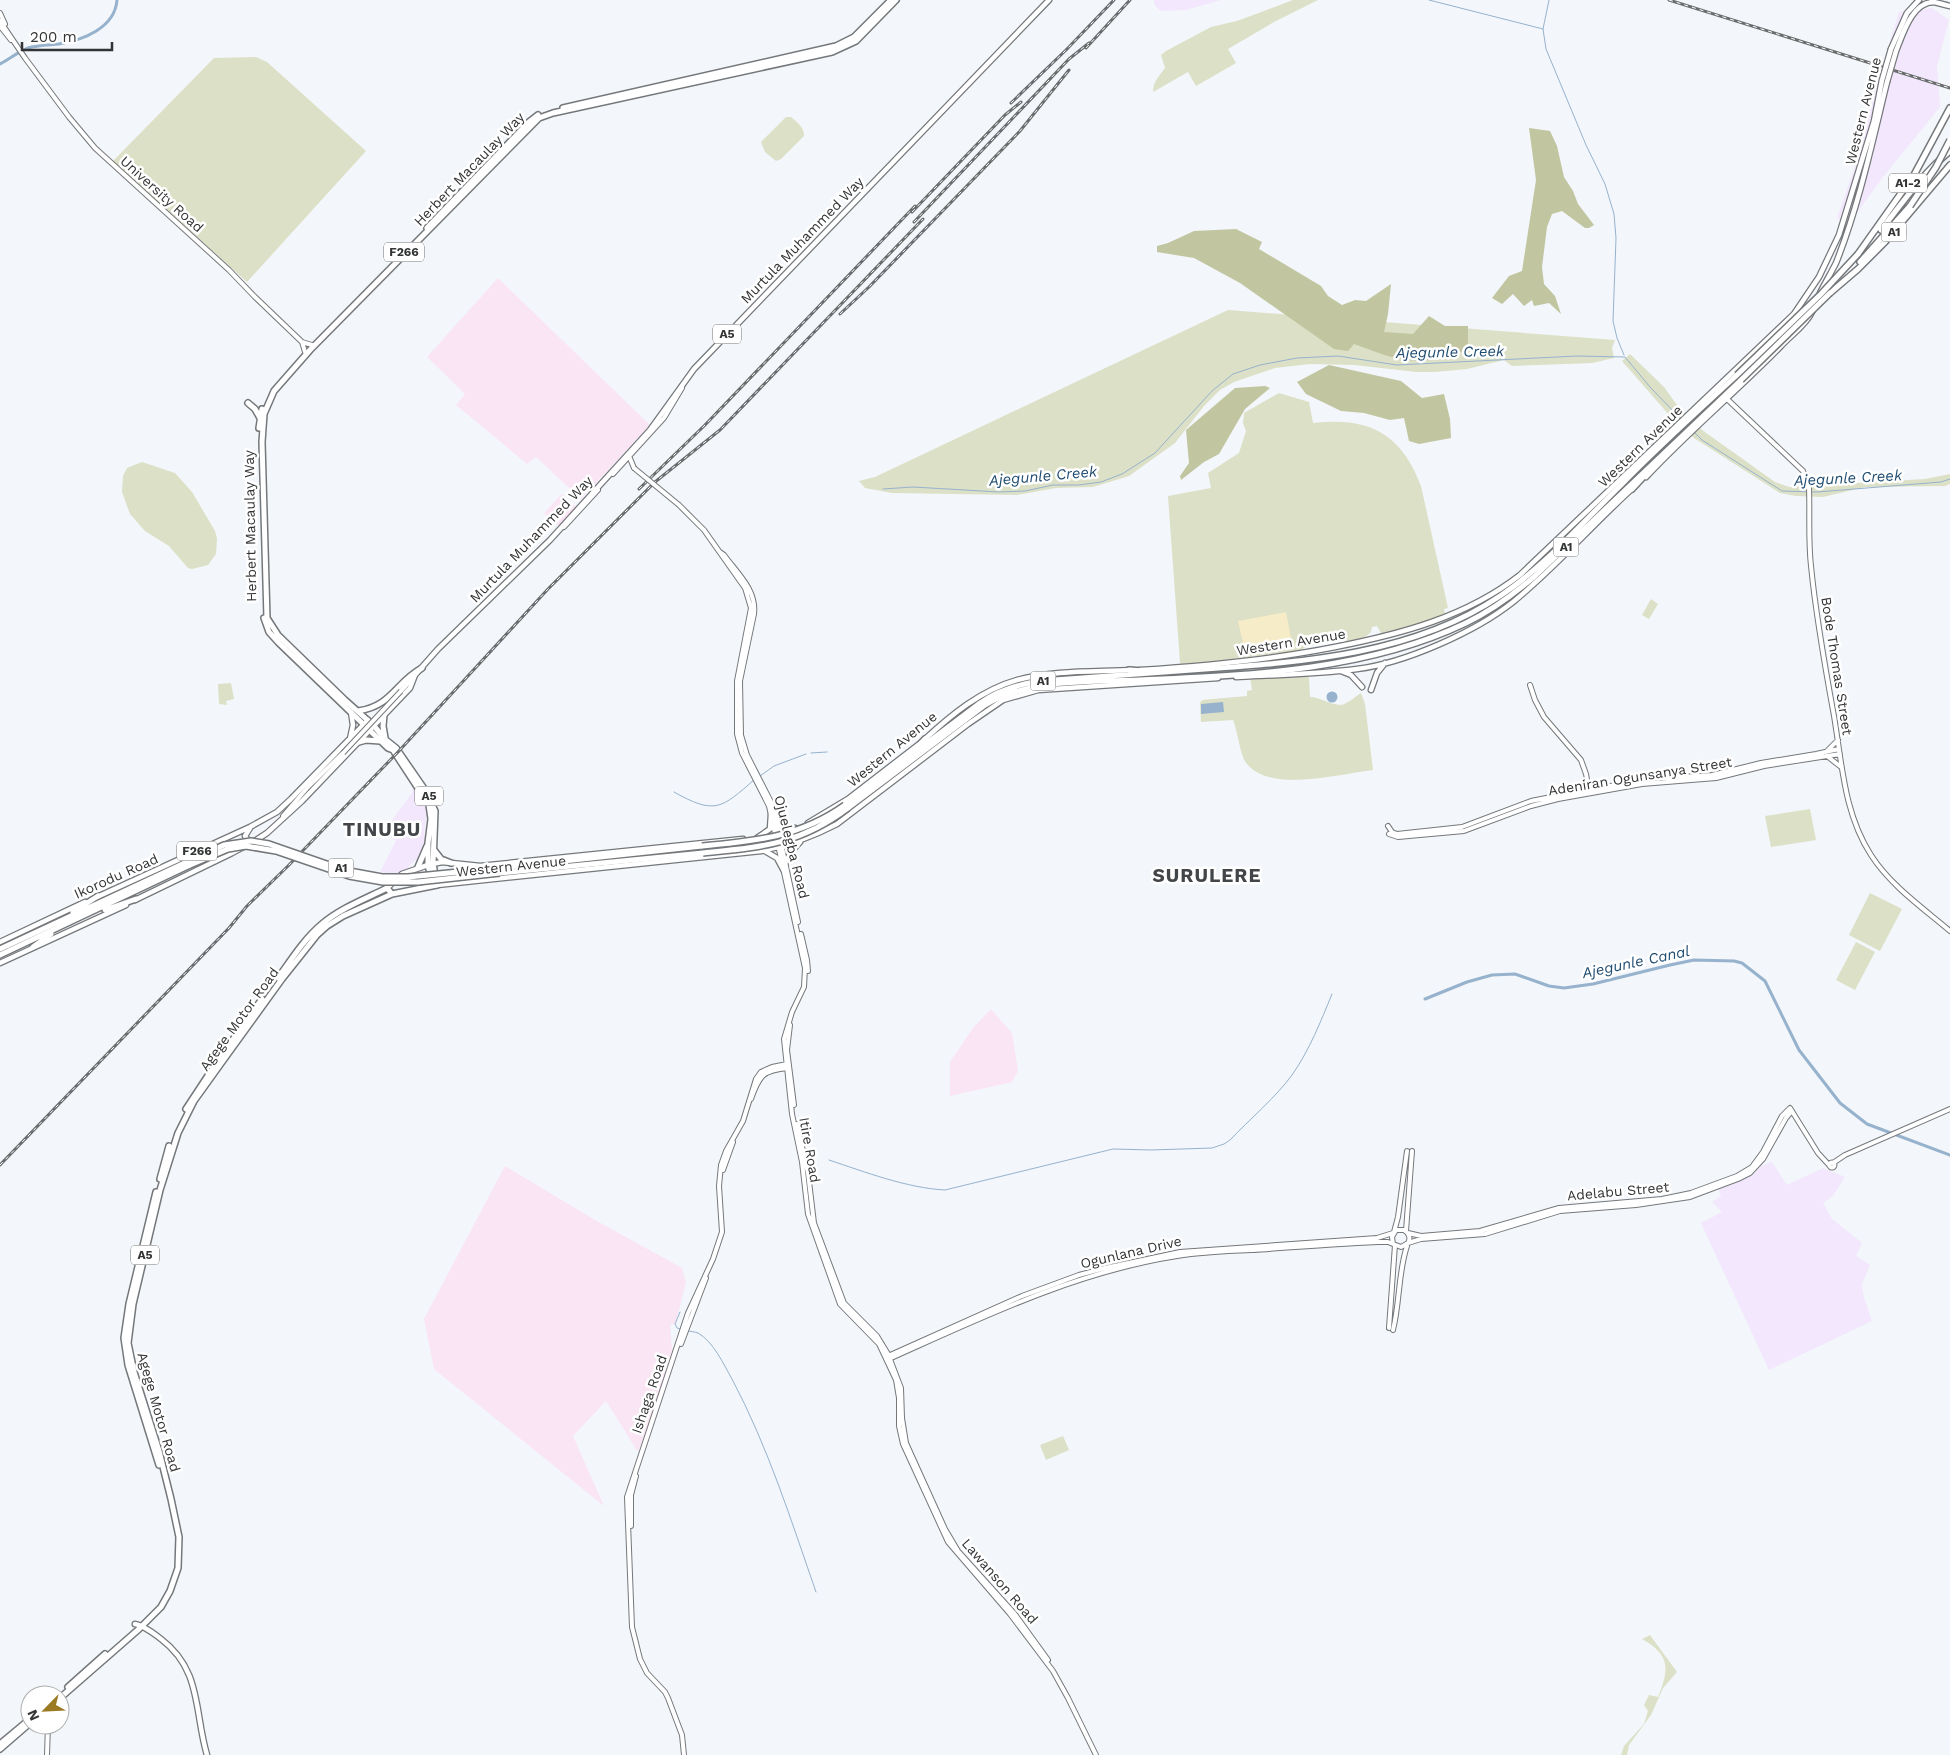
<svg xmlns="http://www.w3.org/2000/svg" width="1950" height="1755" font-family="'Work Sans',sans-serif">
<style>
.industrial{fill:#f2e7fc}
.medical{fill:#fae5f4}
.green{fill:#dce0c6}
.forest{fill:#c1c6a1}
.sand{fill:#f6ecc7}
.water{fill:#96b2cd}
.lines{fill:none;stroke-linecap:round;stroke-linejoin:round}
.stream{stroke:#96b2cd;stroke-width:1}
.canal{stroke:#96b2cd;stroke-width:3}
.secondary-casing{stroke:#75787b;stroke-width:6}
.primary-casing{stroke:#75787b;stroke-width:7}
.highway-casing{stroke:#75787b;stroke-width:8}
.secondary{stroke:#fff;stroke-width:4}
.primary{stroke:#fff;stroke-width:4.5}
.highway{stroke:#fff;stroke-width:5}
.rail-casing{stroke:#696b6d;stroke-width:3}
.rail{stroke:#fff;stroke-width:1;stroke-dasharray:4;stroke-linecap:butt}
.secondary-bridge-casing{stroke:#75787b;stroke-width:6;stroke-linecap:butt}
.primary-bridge-casing{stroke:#75787b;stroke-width:7;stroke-linecap:butt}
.highway-bridge-casing{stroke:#75787b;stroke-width:8;stroke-linecap:butt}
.secondary-bridge{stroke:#fff;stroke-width:4}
.primary-bridge{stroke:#fff;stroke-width:4.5}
.highway-bridge{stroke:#fff;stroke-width:5}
.labels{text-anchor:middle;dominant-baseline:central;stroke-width:5;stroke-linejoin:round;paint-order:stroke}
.shield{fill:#fff;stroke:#707172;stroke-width:1}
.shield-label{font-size:12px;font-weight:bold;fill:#333435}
.street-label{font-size:14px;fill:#333435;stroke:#fff}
.water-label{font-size:15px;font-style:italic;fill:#204d72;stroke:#fff}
.district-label{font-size:19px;font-weight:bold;letter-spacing:1px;fill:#434649;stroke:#fff}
</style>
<rect width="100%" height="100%" fill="#f3f6fa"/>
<path class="industrial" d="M 1154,0 L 1221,0 L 1186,10 L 1160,11 L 1154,4 Z
M 1932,8 L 1949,20 L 1937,66 L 1940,107 L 1883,177 L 1848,225 L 1837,218 L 1861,150 L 1874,92 L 1899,12 Z
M 412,786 L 416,786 L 426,799 L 427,812 L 424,833 L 429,853 L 413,862 L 400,877 L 383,875 L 381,870 L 396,841 L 383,832 L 412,793 Z
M 1772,1162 L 1787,1185 L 1823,1168 L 1845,1177 L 1833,1196 L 1823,1203 L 1832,1219 L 1862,1243 L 1856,1256 L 1870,1265 L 1862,1284 L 1864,1298 L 1872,1321 L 1769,1370 L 1701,1223 L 1722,1212 L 1712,1202 L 1721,1196 L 1718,1188 L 1744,1179 L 1753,1175 L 1761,1166 Z"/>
<path class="medical" d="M 498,278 L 650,425 L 581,499 L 536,457 L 527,464 L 456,405 L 465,394 L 427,357 Z
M 562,494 L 576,507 L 559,526 L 544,513 Z
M 991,1009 L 1012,1033 L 1018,1071 L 1012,1082 L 950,1096 L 950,1062 L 973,1028 Z
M 505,1166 L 595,1220 L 682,1268 L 686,1282 L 677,1318 L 675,1324 L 670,1325 L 672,1350 L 661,1389 L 638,1452 L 606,1401 L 573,1436 L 604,1506 L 434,1369 L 424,1319 Z"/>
<path class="green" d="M 1293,0 L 1318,0 L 1274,22 L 1228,49 L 1236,63 L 1196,86 L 1188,72 L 1153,92 C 1153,82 1159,76 1165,68 L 1161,55 L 1166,51 L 1211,27 L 1237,21 Z
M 256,57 L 267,62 L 366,151 L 247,282 L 113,161 L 214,58 Z
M 786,117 L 791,117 C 798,123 804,127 804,136 L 781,159 L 776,161 L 765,152 L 761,142 Z
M 1228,310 L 1615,340 L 1612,348 L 1614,358 L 1592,363 L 1512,366 L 1504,360 L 1467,369 L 1435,372 L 1417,372 L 1354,365 L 1310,364 L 1275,368 L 1234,382 L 1220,390 L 1204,406 L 1175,443 L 1129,476 L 1093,487 L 1056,488 L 1017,495 L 892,493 L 865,488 L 859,481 L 875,477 Z
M 1630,354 L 1664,387 L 1682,412 L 1702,430 L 1775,482 L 1789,487 L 1925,479 L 1950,474 L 1950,484 L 1945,486 L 1865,487 L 1823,497 L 1796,496 L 1780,493 L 1694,438 L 1677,424 L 1622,361 Z
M 1279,393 L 1309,402 L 1313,423 C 1369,417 1401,433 1421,486 L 1448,608 L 1444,609 L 1445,615 L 1420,625 L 1382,635 L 1377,626 L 1372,627 L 1371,632 C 1366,638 1352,643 1344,640 C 1337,637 1336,634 1328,636 L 1326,643 L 1307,646 L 1300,651 L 1182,665 L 1180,663 L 1168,496 L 1211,488 L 1208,473 L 1239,453 L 1246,431 L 1243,423 L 1244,413 Z
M 142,462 L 175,473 L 192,492 L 215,531 L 217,539 L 216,554 L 208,565 L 192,569 L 188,568 L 169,546 L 145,531 L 130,514 L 122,492 L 123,476 L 127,468 Z
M 1651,599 L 1658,604 L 1649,619 L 1642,615 Z
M 1250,677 L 1309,677 L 1310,697 C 1321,697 1336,708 1344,704 C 1350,702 1356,696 1361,693 L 1365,704 L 1373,770 C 1339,774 1271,793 1247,764 C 1240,756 1238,732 1233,720 L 1201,722 L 1200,703 L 1202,700 L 1247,696 L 1247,691 L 1252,690 Z
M 231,683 L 234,699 L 226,701 L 227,705 L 219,704 L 218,684 Z
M 1810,809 L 1816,840 L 1771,847 L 1765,816 Z
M 1870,893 L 1902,909 L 1880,951 L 1849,935 Z
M 1856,942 L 1875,952 L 1855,990 L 1836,980 Z
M 1063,1436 L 1069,1450 L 1046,1460 L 1040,1445 Z
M 1650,1635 L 1677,1672 L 1663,1688 L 1651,1715 L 1629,1745 L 1627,1755 L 1621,1755 L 1624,1746 L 1644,1724 L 1648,1711 L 1644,1705 L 1649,1695 L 1658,1697 C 1669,1670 1671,1655 1642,1639 Z"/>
<path class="forest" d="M 1529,128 L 1550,131 L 1557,146 L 1564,177 L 1573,191 L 1578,204 L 1594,225 L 1589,228 L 1585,228 L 1562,211 L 1552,214 L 1547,227 L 1542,267 L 1544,284 L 1555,296 L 1561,314 L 1549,303 L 1534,306 L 1532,300 L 1524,306 L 1513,294 L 1502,304 L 1492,298 L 1509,276 L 1522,271 L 1536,180 Z
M 1236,229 L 1262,242 L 1259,249 L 1321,286 L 1328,296 L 1342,305 L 1355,300 L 1366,301 L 1391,284 L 1388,314 L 1384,332 L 1413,334 L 1429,316 L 1445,326 L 1468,326 L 1468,350 C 1452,354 1435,361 1418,361 C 1396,361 1374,351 1354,344 L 1348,351 L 1334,349 L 1240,283 L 1194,258 L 1157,252 L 1157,246 L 1168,243 L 1194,231 Z
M 1329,365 L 1401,381 L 1422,398 L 1444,394 L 1450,419 L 1451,438 L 1419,444 L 1409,441 L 1404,418 L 1390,420 L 1364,413 L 1341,411 L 1306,394 L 1297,382 Z
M 1265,386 L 1270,388 L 1245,409 L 1219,454 L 1204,462 L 1181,480 L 1180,476 L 1189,463 L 1186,430 L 1235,388 Z"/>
<path class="sand" d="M 1286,612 L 1291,638 L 1288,639 L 1289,643 L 1245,652 L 1238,621 Z"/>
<path class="water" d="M1326.5 697a5.5 5.5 0 1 1 11 0a5.5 5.5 0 1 1-11 0Z
M 1223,702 L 1224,712 L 1201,714 L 1201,704 Z"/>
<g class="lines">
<path class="stream" d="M 1429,0 L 1543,29
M 1549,0 L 1543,29 L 1546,49 L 1586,145 L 1605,184 L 1614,214 L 1616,238 L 1613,321 L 1617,338 L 1624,355
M 1693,431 L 1702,440 L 1782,491 L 1817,492 L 1941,482 L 1950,479
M 883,489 L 913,487 L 999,492 L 1025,491 L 1053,485 L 1079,485 L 1101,482 L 1122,474 L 1155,453 L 1212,391 L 1233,374 L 1260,365 L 1297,358 L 1338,356 L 1397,365 L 1577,356 L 1625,357 L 1650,387 L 1681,419
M 811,753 L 827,752
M 760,776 L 774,766 L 806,754
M 674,792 C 715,815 721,809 755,779
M 829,1160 C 865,1172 907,1188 945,1190 L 1113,1149 L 1151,1150 L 1212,1148 L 1224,1144 L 1230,1140 C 1249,1120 1277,1096 1292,1075 C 1309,1051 1321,1021 1332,994
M 680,1312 L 675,1324 L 677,1328 L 681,1329
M 687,1331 C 690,1331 695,1332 698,1333 C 713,1341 724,1365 732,1379 C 768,1447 791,1520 816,1592"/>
<path class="canal" d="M 0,64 C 9,59 18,52 28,48 C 37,45 49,45 59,44 C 83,40 115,28 117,0
M 1425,999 L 1467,982 L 1492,975 L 1515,974 L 1549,986 L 1564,988 L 1593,984 L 1670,965 L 1694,960 L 1734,961 L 1742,963 L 1765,981 L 1799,1050 L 1840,1103 L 1867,1124 L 1950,1155"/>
<defs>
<path id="secondary" d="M 0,13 L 5,24
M 0,21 L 25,58 L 69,117 L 95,148 L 229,270 L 255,297 L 302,342 L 312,345
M 0,26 L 11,40
M 302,342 L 305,352
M 1727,399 L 1803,471 L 1809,487 C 1810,513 1808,540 1811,566 C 1816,617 1825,667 1834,716 C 1842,764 1844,813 1871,855 C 1890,885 1923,908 1950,931
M 629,456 L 634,468
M 613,474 L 664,418 L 682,388
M 679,505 L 704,530 L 745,588 L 751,608 L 737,681 L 737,734 L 742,753 L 769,806 L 776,838
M 564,527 L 598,490
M 720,552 L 724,555 C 737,573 757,590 754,614 L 740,681 L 741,735 L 747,755 L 773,806 L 798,922
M 1530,685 L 1535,700 L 1544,717 L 1581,760 L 1586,774 L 1589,790
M 401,691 L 413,678
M 1827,751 L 1838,740
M 1827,756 L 1841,767
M 283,816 L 308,787 L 343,753
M 1388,826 L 1392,832 L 1397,834 L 1462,827 L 1531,801 L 1556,796 L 1648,779 L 1712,775 L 1761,763 L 1816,754 L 1839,749
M 1389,834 L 1398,837 L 1464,831 L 1531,806 L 1558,799 L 1642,784 L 1716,778 L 1764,766 L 1840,754
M 778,845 L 805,968 L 804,987 L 792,1012 L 784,1039 L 792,1114 L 802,1162 L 808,1214 L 840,1304 L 879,1344 L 896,1380 L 899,1398 L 899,1426 L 903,1444 L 948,1542 L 1010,1614 L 1053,1671 L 1068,1698 L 1096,1755
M 801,934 L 807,960 L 808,971
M 790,1025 L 787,1050 L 794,1105
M 751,1099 C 759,1076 763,1070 788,1068
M 797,1124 L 808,1173 L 814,1223 L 844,1303 L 877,1336 L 888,1354 L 901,1388 L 902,1418 L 906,1443 L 945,1529 L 958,1551 L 1014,1613 L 1048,1660
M1829.5 1165a2.5 2.5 0 1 1 5 0a2.5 2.5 0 1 1-5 0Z
M 1833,1163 L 1845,1155 L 1950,1109
M 723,1170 L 733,1142
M 1406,1231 L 1412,1151
M 1394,1232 L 1398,1217 L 1407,1151
M 1408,1233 L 1421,1236 L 1480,1231 L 1559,1208 L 1662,1199 L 1691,1193 L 1737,1176 L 1752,1167 L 1763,1152 L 1782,1116 L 1790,1108 L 1818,1153 L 1829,1165
M 1408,1243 L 1421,1239 L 1485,1234 L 1560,1211 L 1636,1205 L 1690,1197 L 1738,1179 L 1750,1173 L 1763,1159 L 1786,1118 L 1792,1111
M 1389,1328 L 1395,1245
M 1393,1330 C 1400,1302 1398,1273 1407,1246
M 681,1344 L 706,1278
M 888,1356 L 1022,1296 L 1079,1275 L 1105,1268 L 1180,1252 L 1377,1238 L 1393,1233
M 889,1359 C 983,1317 1075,1272 1177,1256 C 1202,1252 1228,1251 1253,1250 C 1295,1247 1336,1244 1378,1242 L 1388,1242 L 1401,1247 L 1408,1243 C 1411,1238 1409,1233 1404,1230 L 1396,1230 L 1392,1237 L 1393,1244
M 631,1526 L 631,1495 L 636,1476
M 47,1755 L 48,1725
M 684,1755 L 682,1735 L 668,1698 L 665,1692 L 647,1673 L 640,1659 L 632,1627 L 627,1497 L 688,1313 L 713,1259 L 722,1232 L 719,1186 L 721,1165 L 726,1151 L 743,1121 L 756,1079 L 761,1072 L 772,1067 L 787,1064"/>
<path id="primary" d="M 1891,49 L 1907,13 L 1919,0
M 1896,51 C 1903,34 1912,2 1934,2 C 1939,3 1945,5 1950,6
M 1820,293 C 1825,283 1831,273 1836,263 C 1859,205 1872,143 1887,82
M 1646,477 C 1689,431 1737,391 1781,346 C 1791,335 1806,325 1812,312
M 1140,670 C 1205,666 1270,660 1335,647 C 1401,634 1466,617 1520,575 L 1794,314 L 1819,277 L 1839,235 L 1874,121 L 1882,80
M 1341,671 L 1351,675 L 1362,687
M 1236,677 C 1276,675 1317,674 1357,669 C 1405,663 1475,632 1513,602 C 1556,567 1593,524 1634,487
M 1371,690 L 1377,673 L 1385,663
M 350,739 L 353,725 L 351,712
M 924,740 C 951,715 981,690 1017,680 C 1054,670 1094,672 1132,670
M 774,814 L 781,826 L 795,828
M 808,823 L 848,799 L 918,745
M 757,838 L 770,829 L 771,814
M 250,843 L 245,836 L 250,828
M 765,851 L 777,858 L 784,871
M 785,863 L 792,851 L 800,842
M 437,885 L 761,851 C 788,846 812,837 837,824 L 968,724 L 1003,700 L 1038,690 L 1218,678
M 387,888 L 402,874 L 428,865 L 442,862 L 480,866 L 743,839
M 97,897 L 250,827 L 277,812 L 291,799 L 368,720
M 135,900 L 232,853 L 253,842 L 267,833 L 302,801 L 410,688 L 415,675 L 438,649 L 550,540 L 650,430 L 694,369 L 1049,0
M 0,942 L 85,902
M 0,963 L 126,905
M 135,1624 C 145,1626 153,1633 161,1639 C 202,1670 194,1711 207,1755"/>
<path id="highway" d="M 563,108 L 836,46 L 854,37 L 891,0
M 427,228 L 529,122 L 538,115
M 1881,230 C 1903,202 1922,174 1950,151
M 1858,254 L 1914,175 L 1950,108
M 1860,262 L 1910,206
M 1830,293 L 1858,269 L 1885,242 L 1950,165
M 248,403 L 255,409 L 260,418
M 259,428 L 262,409
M 1632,489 L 1646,474
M 264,618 L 269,632 L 279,643 L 388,748 L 393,750 L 429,805 L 431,819 L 428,843 L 428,865 L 431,878
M 1129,670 L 1143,671
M 358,711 C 392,706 395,683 422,668
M 384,715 L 383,726 L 385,738
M 359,742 L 366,740 L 380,741
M 917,747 L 925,739
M 845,805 L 980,703 C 999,690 1019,684 1041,681 C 1096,677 1150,673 1205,669 C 1305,662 1414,654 1500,596 C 1545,566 1582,523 1621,485 C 1658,447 1698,411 1737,375
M 848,808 L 985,705 C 1031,678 1088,682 1140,680 C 1249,675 1366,671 1466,623 C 1491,611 1514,594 1535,576 L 1741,380
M 434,850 L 441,859 L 451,863
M 418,867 L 427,846
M 499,868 L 702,846
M 500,873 L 703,853
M 105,910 L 136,899
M 73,912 L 98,896
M 33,947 L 51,934
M 0,949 L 189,861
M 0,955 L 190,865
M 278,978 C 291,960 304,939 322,924 C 341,908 365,899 387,888 L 392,894
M 219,1059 L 262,999
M 186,1109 L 213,1068
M 160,1179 L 169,1146
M 156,1192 L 129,1304 L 124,1338 L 128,1365 L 159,1465
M 68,1687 L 105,1654
M 60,1698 L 139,1629 L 161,1607 L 170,1591 L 178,1568 L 179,1537 L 171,1499 L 159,1451 L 134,1372 L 128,1343 L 133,1304 L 160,1190 L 178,1133 L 194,1101 L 222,1062 L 282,979 L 317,935 L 327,926 L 343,916 L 392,894 L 437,885 L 433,864 L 435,811 L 425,790 L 396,748 L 386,740 L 374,726 L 345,700 L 278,635 L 267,618 L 262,442 L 264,414 L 274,391 L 310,350 L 539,118 L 553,113 L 832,52 L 856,41 L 896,0
M 0,1744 L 30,1719
M 0,1749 L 30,1723"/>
</defs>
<use href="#secondary" class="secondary-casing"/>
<use href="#primary" class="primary-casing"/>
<use href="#highway" class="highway-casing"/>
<use href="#secondary" class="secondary"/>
<use href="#primary" class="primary"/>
<use href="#highway" class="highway"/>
<defs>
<path id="rail" d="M 1669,0 L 1950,88
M 1086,48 L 1130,0
M 1011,103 L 1066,50 L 1114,0
M 912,212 L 1005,115 L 1021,102
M 914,222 L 1069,59 L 1089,43
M 840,314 L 869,287 L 1020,131 L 1069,70
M 639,489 L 705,425 L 915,206
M 0,1165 L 229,928 L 247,906 L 288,866 L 398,752 L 548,589 L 655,482 L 720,430 L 923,219"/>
</defs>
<use href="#rail" class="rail-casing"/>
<use href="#rail" class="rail"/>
<defs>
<path id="secondary-bridge" d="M 634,468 L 679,505
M 343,753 L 401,691"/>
<path id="primary-bridge" d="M 1882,80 L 1891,49
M 1887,82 L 1896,51"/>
<path id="highway-bridge" d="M 1910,206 L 1936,167 L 1950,140
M 1737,375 L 1821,294 L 1858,254
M 1741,380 L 1830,293
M 702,846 C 756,841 800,837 845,805
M 703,853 C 761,847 799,845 848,808
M 189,861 L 224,845 L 251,841 L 269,844 L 344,870 L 382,877 L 408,877 L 499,868
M 190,865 L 228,849 L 246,846 L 276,851 L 349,876 L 383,882 L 418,882 L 500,873"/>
</defs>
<use href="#secondary-bridge" class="secondary-bridge-casing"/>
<use href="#primary-bridge" class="primary-bridge-casing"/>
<use href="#highway-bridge" class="highway-bridge-casing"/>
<use href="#secondary-bridge" class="secondary-bridge"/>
<use href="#primary-bridge" class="primary-bridge"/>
<use href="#highway-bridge" class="highway-bridge"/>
</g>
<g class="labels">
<g class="shield">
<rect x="1889" y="173.5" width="38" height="19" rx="4"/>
<rect x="1881.5" y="222.5" width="25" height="19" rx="4"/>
<rect x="384" y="242.5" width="40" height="19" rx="4"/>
<rect x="713" y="324.5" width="28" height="19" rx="4"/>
<rect x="1553.5" y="537.5" width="25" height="19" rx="4"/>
<rect x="1030.5" y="671.5" width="25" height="19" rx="4"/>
<rect x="415" y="786.5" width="28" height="19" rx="4"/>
<rect x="177" y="841.5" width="40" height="19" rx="4"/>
<rect x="328.5" y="858.5" width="25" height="19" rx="4"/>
<rect x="131" y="1245.5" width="28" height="19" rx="4"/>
</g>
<g class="shield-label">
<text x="1908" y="183">A1-2</text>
<text x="1894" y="232">A1</text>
<text x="404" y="252">F266</text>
<text x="727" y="334">A5</text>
<text x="1566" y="547">A1</text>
<text x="1043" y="681">A1</text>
<text x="429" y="796">A5</text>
<text x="197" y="851">F266</text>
<text x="341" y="868">A1</text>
<text x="145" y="1255">A5</text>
</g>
<g class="street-label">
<text transform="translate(1863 111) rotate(-76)">Western Avenue</text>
<text transform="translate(469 169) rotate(-46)">Herbert Macaulay Way</text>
<text transform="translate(162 194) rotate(42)">University Road</text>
<text transform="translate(802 240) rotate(-46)">Murtula Muhammed Way</text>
<text transform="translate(1640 446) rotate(-44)">Western Avenue</text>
<text transform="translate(250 526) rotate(-91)">Herbert Macaulay Way</text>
<text transform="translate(531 539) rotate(-46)">Murtula Muhammed Way</text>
<text transform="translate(1291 642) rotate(-9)">Western Avenue</text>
<text transform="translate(1837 666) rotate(81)">Bode Thomas Street</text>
<text transform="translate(892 749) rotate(-39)">Western Avenue</text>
<text transform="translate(1640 776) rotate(-9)">Adeniran Ogunsanya Street</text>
<text transform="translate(792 847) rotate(76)">Ojuelegba Road</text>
<text transform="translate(511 866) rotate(-6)">Western Avenue</text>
<text transform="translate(116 876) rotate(-24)">Ikorodu Road</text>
<text transform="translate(239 1019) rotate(-54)">Agege Motor Road</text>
<text transform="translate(810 1150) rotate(80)">Itire Road</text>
<text transform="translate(1618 1191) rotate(-5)">Adelabu Street</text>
<text transform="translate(1131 1252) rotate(-13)">Ogunlana Drive</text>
<text transform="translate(649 1394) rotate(-71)">Ishaga Road</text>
<text transform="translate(159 1412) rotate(74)">Agege Motor Road</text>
<text transform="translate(1000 1581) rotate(49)">Lawanson Road</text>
</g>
<g class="water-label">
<text transform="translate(1450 352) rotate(-1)">Ajegunle Creek</text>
<text transform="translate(1043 476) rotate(-5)">Ajegunle Creek</text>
<text transform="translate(1848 478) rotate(-3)">Ajegunle Creek</text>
<text transform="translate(1636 962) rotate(-12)">Ajegunle Canal</text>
</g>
<g class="district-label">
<text x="382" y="829">TINUBU</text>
<text x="1207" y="875">SURULERE</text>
</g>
</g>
<g transform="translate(45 1710) rotate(246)"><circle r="24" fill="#ffffff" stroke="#adaeae"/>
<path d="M0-4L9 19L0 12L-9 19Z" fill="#9b7a24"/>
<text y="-8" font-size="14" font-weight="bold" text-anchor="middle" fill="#333435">N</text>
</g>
<path d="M22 42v8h90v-8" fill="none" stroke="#333435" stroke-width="2.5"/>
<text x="30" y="42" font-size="15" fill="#333435" stroke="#ffffff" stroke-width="4" paint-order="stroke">200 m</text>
</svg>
